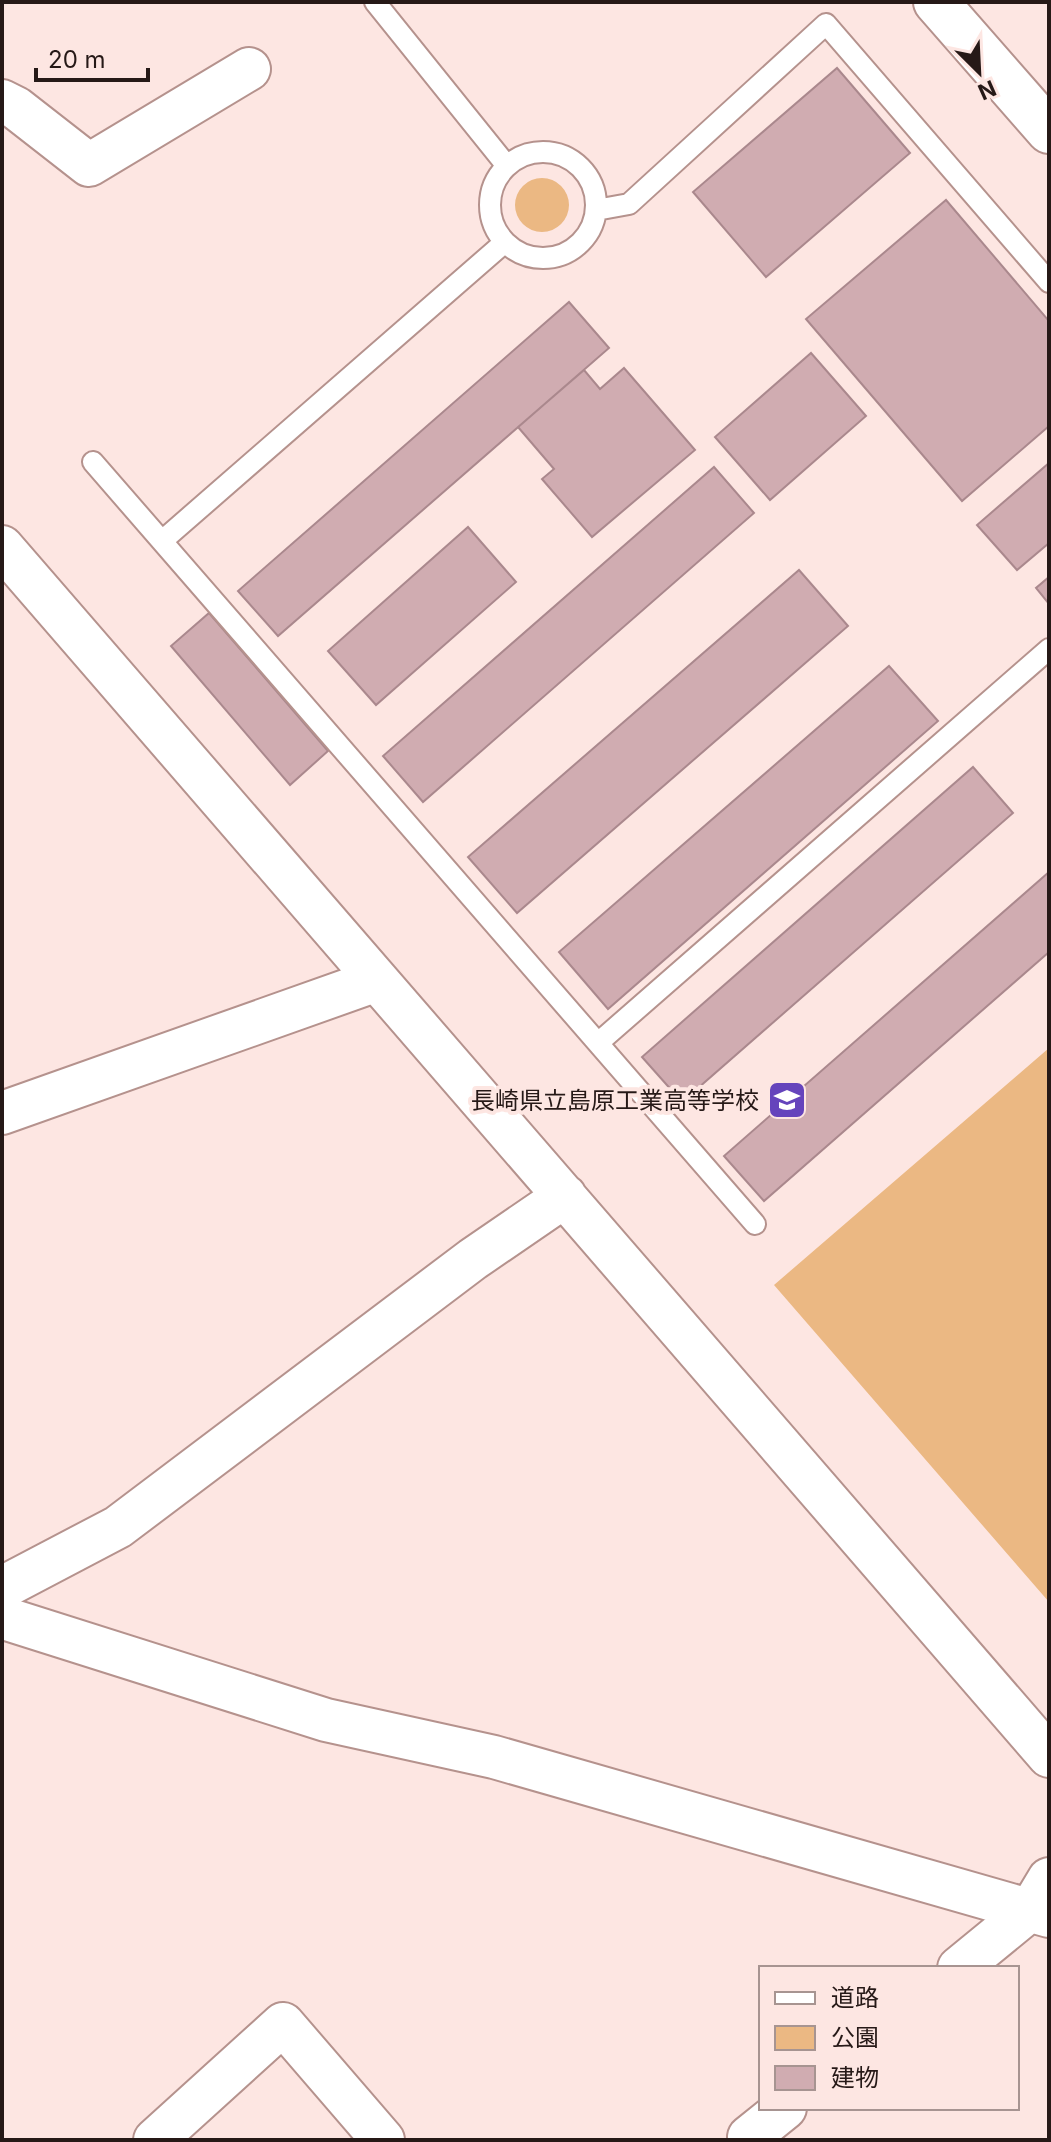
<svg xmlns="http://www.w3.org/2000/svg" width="1051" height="2142" font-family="Inter,'Noto Sans JP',sans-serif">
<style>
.green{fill:#ebb883}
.building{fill:#d0acb1;stroke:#aa888d;stroke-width:2}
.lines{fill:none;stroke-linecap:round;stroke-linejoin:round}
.service-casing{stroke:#b5928d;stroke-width:24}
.minor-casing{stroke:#b5928d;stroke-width:46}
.tertiary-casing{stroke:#b5928d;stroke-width:48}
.service{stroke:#fff;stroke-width:20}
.minor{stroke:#fff;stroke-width:42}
.tertiary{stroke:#fff;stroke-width:44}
.labels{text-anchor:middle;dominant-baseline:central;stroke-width:8;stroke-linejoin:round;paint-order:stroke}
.poi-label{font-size:24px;fill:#261917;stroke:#fde6e2;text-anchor:end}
</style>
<rect width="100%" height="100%" fill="#fde6e2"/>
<path class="green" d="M515 205a27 27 0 1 1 54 0a27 27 0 1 1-54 0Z
M 1049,1048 L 1049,1602 L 774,1285 Z"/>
<path class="building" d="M 837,68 L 910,153 L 766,277 L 693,192 Z
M 946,200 L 1049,321 L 1049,426 L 962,501 L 806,319 Z
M 569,302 L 609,348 L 278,636 L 238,591 Z
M 811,353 L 866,416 L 770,500 L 715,437 Z
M 624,368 L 695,450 L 592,537 L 542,479 L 554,469 L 518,427 L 584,370 L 600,389 Z
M 1049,463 L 1049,543 L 1017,570 L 977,525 Z
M 714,467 L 754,513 L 423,802 L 383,756 Z
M 468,527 L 516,582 L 376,705 L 328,651 Z
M 799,570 L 848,626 L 517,913 L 468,857 Z
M 1049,577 L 1049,604 L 1036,588 Z
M 209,613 L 328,751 L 290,785 L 171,646 Z
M 889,666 L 938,721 L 608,1009 L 559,952 Z
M 973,767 L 1013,813 L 682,1102 L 642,1057 Z
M 1049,872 L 1049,952 L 764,1201 L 724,1156 Z"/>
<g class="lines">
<defs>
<path id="service" d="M 375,2 L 507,166
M490 205a53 53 0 1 1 106 0a53 53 0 1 1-106 0Z
M 596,210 L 629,204 L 826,24 L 1049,282
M 93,462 L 755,1224
M 162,541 L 505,242
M 598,1043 L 1049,649"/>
<path id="minor" d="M 2,101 L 16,108 L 89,165 L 249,69
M 2,547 L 1049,1756
M 2,1113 L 377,980
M 2,1588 L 118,1527 L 473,1259 L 565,1196
M 7,1619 L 326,1720 L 494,1757 L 1049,1916
M 959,1968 L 1031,1909 L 1049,1879
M 749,2137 L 785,2108
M 155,2140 L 283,2024 L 383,2140"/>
<path id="tertiary" d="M 936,2 L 1049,131"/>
</defs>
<use href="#service" class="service-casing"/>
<use href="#minor" class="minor-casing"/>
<use href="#tertiary" class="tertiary-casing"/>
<use href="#service" class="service"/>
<use href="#minor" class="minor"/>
<use href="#tertiary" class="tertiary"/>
</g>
<defs>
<symbol id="school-square" viewBox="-11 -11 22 22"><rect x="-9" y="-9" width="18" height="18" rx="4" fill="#6544bc" stroke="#fde6e2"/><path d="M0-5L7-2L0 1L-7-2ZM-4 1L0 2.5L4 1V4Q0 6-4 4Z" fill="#fff"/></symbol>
</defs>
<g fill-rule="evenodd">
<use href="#school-square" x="765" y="1078" width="44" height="44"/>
</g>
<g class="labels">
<g class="poi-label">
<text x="759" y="1100">長崎県立島原工業高等学校</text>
</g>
</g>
<rect width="1051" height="2142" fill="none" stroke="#261917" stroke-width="8"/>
<rect x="759" y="1966" width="260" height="144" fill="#fde6e2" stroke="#a79491" stroke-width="2"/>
<rect x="775" y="1992" width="40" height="12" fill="#ffffff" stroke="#a79491" stroke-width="2"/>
<text x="831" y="2006" font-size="24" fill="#261917">道路</text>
<rect x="775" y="2026" width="40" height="24" fill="#ebb883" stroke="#a79491" stroke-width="2"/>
<text x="831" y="2046" font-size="24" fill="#261917">公園</text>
<rect x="775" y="2066" width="40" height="24" fill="#d0acb1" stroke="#a79491" stroke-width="2"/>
<text x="831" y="2086" font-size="24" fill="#261917">建物</text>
<g transform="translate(979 72) rotate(156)" stroke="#fde6e2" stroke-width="6" paint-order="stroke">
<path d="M0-6L14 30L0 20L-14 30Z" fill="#261917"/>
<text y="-12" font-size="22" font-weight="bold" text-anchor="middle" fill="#261917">N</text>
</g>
<path d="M36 68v12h112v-12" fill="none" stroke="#261917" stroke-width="4"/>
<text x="48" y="68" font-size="24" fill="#261917" stroke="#fde6e2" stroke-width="6" paint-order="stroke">20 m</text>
</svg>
